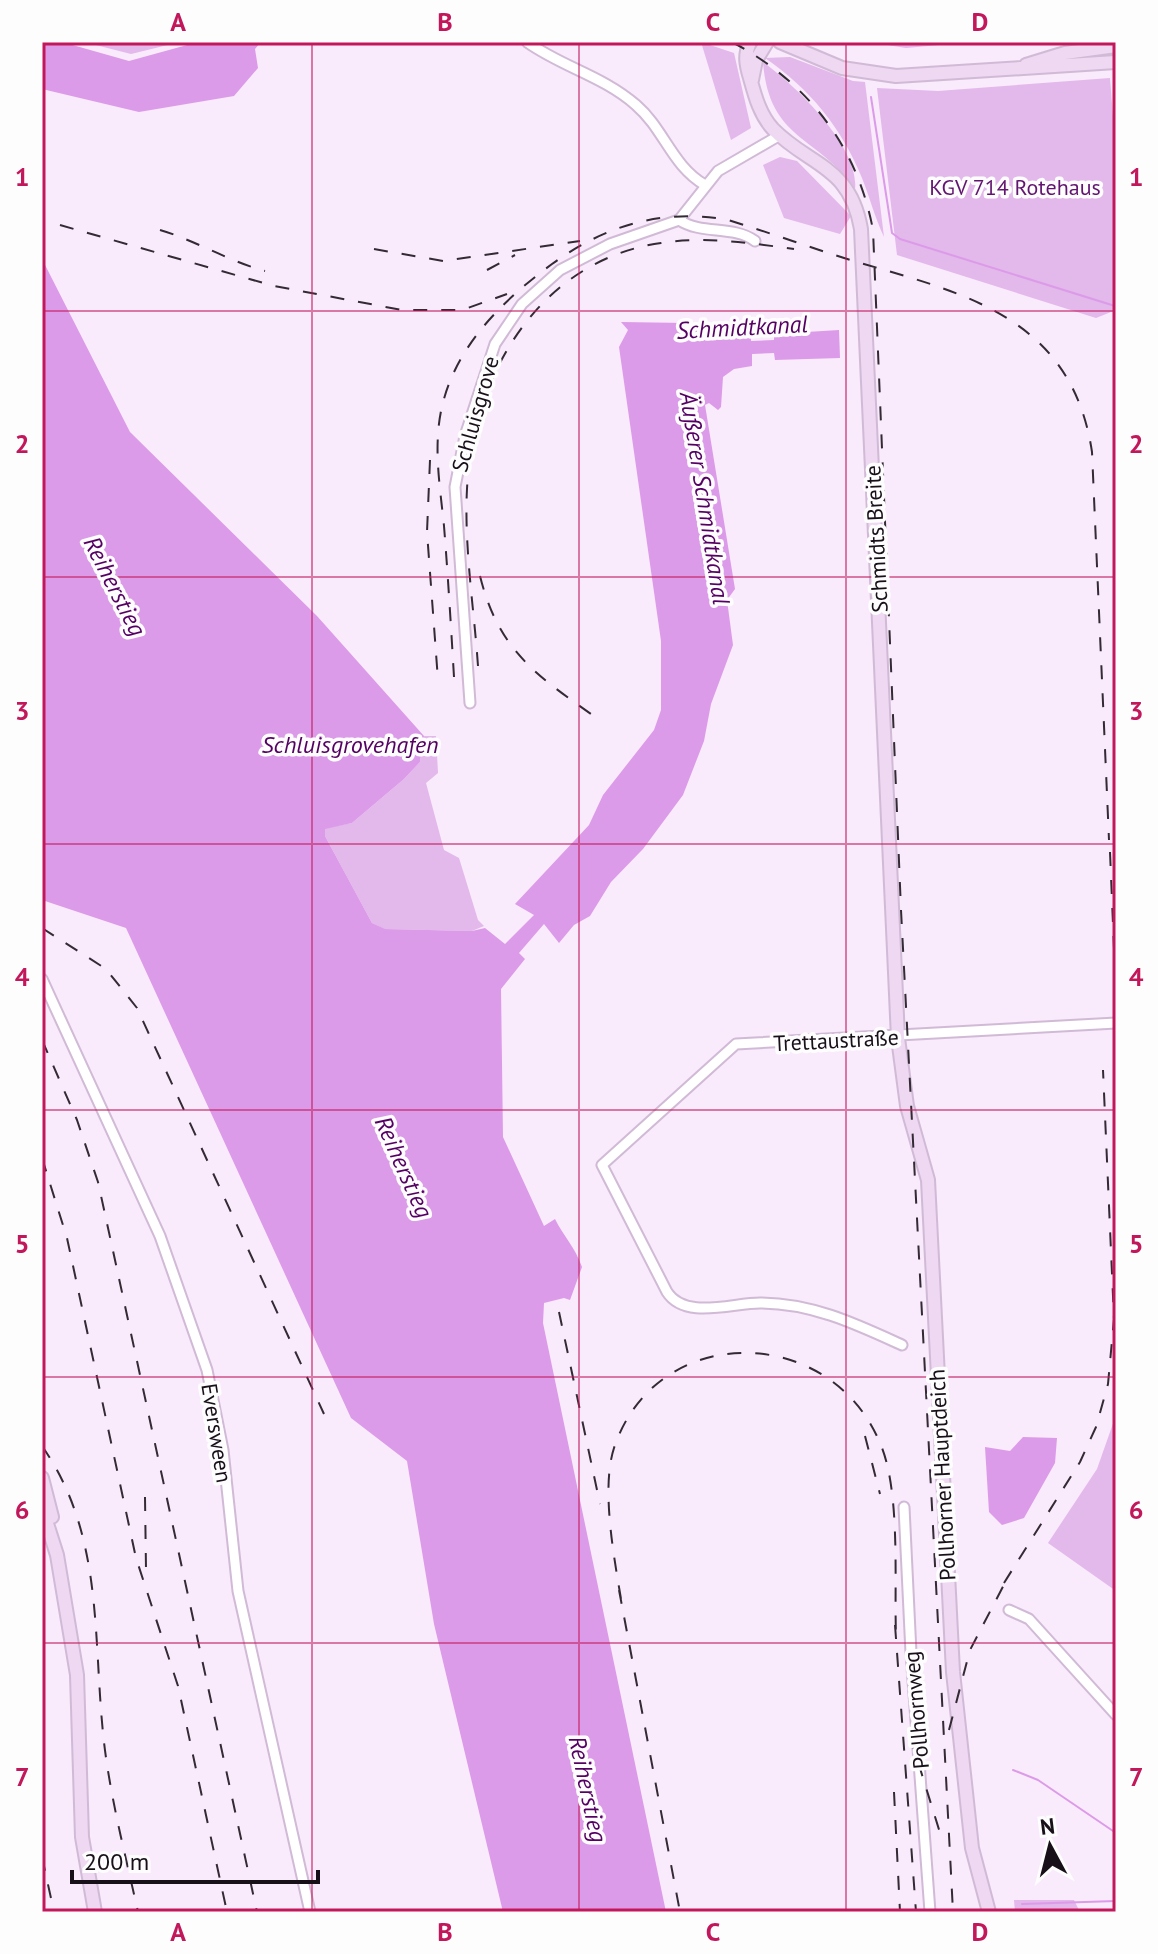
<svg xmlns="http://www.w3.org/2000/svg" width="1158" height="1954" font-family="'PT Sans',sans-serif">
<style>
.green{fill:#e3b8eb}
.water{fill:#dc9be8}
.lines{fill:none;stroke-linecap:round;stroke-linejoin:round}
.stream{stroke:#dc9be8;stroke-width:2}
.minor-casing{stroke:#d1bad6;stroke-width:13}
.secondary-casing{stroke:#d1bad6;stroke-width:16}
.minor{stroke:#fff;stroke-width:9}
.secondary{stroke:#eed8f2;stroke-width:12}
.rail{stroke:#332a34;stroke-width:2;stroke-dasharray:14 14;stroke-linecap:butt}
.grid{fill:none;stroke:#c2185b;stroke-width:2;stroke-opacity:0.55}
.labels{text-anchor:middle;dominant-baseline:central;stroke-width:7;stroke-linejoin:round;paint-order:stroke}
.park-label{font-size:22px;fill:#631471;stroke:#fdfdfd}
.street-label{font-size:22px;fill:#181019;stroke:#fdfdfd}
.water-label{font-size:24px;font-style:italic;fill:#560064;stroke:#fdfdfd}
.neatline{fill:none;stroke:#c2185b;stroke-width:3}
.grid-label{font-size:26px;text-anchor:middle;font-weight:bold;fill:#c2185b}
</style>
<rect width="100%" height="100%" fill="#f9eafc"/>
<path class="green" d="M 84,42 L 180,42 L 131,54 Z
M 701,42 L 734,53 L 751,128 L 731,140 Z
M 869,42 L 972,42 L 906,48 Z
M 790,57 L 853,81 L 865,82 L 884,237 C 875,218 870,198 862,178 C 842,128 809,88 765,58 Z
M 763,62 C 794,84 860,147 855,189 C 818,135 769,141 763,62 Z
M 1110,78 L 1116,155 L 1116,310 L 1096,318 L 897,255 L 877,88 L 938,91 Z
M 780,157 L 797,161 L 851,216 L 840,234 L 784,218 L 763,165 Z
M 424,736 L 436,736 L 438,773 L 426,783 L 444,850 L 459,858 L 478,920 L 484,926 L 472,931 L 384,929 L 372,923 L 325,836 L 325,828 L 352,823 L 404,779 L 420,762 Z
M 1116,1415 L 1116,1591 L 1048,1543 L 1097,1469 Z
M 1014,1900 L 1074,1900 L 1079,1910 L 1015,1912 Z"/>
<path class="water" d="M 42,42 L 62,42 L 129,61 L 198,42 L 261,42 L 255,49 L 258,68 L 234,96 L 139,112 L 42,89 Z
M 42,259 L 130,432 L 317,616 L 424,736 L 420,762 L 404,779 L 352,823 L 325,829 L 325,836 L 372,923 L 385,929 L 472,931 L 485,928 L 505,944 L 534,915 L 515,904 L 589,825 L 603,795 L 654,730 L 661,710 L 661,641 L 619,347 L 628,330 L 621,322 L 751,324 L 751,341 L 774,340 L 774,334 L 839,330 L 840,358 L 775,360 L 774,353 L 752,354 L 752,366 L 734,369 L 723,377 L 721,407 L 718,410 L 709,403 L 705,405 L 735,589 L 727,600 L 733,645 L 711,704 L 704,741 L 683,795 L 643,849 L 611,882 L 590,916 L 574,925 L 559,943 L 544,924 L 519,953 L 525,959 L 501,989 L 503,1137 L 544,1226 L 555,1219 C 564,1237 575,1247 582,1267 L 570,1300 L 564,1298 L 544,1303 L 543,1323 L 666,1912 L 503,1912 L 434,1624 L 407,1461 L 351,1418 L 126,928 L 42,900 Z
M 1023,1437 L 1057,1438 L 1055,1463 L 1024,1518 L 1002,1525 L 989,1512 L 985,1447 L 1010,1451 Z"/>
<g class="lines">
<path class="stream" d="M 871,97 L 892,233 L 900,239 L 1115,306
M 1013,1770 L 1038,1780 L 1116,1833
M 1022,1904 L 1116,1901"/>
<defs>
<path id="minor" d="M 527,42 C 562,67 603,76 636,105 C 664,129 672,166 705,185
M 679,220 C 702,235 733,225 755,241
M 470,703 L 455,487 L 465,436 L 495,344 L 522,304 L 560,270 L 610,244 L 679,220 L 718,171 L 780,135
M 42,979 L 160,1236 L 207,1370 L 223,1450 L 238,1591 L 310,1912
M 902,1345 C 856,1324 812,1303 760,1303 C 732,1303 685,1320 667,1292 L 602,1165 L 736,1044 L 1116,1023
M 904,1507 L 911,1653 L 930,1912
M 1009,1610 L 1029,1619 L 1116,1715"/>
<path id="secondary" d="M 750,42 C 744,55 746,65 750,78 C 755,96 760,115 773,129 C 809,166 850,165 861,229 L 898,1038 L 907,1106 L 928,1180 L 953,1672 L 972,1848 L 989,1912
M 780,42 L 842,68 L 896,76 L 1116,62
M 1026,65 L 1065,53 L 1116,46
M 752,80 L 756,60 L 767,42
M 42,1478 L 52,1517
M 42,1508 L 57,1555 L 77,1675 L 82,1837 L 95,1912"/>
</defs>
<use href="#minor" class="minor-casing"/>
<use href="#secondary" class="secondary-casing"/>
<use href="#minor" class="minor"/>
<use href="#secondary" class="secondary"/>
<path class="rail" d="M 732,42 C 807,82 857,145 873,230 L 901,910 L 953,1912
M 60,225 L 274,286 L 402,310 L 462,310 L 507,294
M 160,230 C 197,241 228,261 265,271
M 374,249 L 443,261 L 580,241
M 487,270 L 515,255
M 430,460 L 427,532 L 438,680
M 480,576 C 498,648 533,673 591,714
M 478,666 C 474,608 464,547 467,489 C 472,375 540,260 661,243 C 705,236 750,243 794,249
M 454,677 C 451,627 448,576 444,526 C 441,496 436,464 438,435 C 442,360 495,306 552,264 C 606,225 663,208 728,220 C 771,233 814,249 857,262 C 968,294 1072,319 1092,452 L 1109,840
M 1110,852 L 1116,997
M 42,928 L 106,969 L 137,1008 L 324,1414
M 42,1040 L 77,1120 L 98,1182 L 257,1912
M 42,1158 L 67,1238 L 136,1558 L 178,1686 L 227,1912
M 559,1312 L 600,1504
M 865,1436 L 880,1494
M 42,1446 C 103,1533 93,1633 103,1733 C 109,1793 125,1853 138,1912
M 145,1497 L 146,1569
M 1004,1583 L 1080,1462 L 1096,1427 L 1108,1384 L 1114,1319 L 1103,1070
M 619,1590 L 680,1912
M 621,1599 C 614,1557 601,1488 614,1448 C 656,1321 830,1323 880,1443 C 901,1491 894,1582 896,1636
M 895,1625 L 916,1912
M 949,1730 L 970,1650 L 1009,1575
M 910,1736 L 941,1836
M 894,1792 L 900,1912
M 42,1857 L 54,1912"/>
</g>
<path class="grid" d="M 312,42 L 312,1912M 579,42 L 579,1912M 846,42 L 846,1912M 42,311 L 1116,311M 42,577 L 1116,577M 42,844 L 1116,844M 42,1110 L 1116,1110M 42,1377 L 1116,1377M 42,1643 L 1116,1643"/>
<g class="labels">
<g class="park-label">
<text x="1015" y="187">KGV 714 Rotehaus</text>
</g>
<g class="street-label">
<text transform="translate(475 414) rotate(-74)">Schluisgrove</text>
<text transform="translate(876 539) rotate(-93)">Schmidts Breite</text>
<text transform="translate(836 1040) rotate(-3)">Trettaustraße</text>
<text transform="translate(217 1433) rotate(81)">Eversween</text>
<text transform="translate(942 1475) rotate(-93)">Pollhorner Hauptdeich</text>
<text transform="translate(916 1710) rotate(-95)">Pollhornweg</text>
</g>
<g class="water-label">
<text transform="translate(742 327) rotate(-3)">Schmidtkanal</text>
<text transform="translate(705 498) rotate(81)">Äußerer Schmidtkanal</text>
<text transform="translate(115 586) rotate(63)">Reiherstieg</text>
<text x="350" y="744">Schluisgrovehafen</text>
<text transform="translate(404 1167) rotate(66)">Reiherstieg</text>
<text transform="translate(588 1789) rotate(78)">Reiherstieg</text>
</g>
</g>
<rect width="1158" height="1954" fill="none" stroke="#fdfdfd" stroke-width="88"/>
<g transform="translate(1050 1846) rotate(353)" stroke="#fdfdfd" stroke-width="6" paint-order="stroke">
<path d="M0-6L14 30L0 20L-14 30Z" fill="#181019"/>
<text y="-12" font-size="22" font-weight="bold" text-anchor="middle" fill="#181019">N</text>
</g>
<path d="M72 1870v12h246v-12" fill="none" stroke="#181019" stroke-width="4"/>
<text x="84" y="1870" font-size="24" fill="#181019" stroke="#fdfdfd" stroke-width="6" paint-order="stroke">200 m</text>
<rect x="44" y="44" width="1070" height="1866" class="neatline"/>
<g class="grid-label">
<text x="178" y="31">A</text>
<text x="445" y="31">B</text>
<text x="713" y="31">C</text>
<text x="980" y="31">D</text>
<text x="22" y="186">1</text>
<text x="1136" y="186">1</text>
<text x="22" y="453">2</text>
<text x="1136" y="453">2</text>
<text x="22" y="720">3</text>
<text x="1136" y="720">3</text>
<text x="22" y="986">4</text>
<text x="1136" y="986">4</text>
<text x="22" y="1253">5</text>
<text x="1136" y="1253">5</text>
<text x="22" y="1519">6</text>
<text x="1136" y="1519">6</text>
<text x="22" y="1786">7</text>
<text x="1136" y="1786">7</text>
<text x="178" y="1941">A</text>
<text x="445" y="1941">B</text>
<text x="713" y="1941">C</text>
<text x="980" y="1941">D</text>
</g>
</svg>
